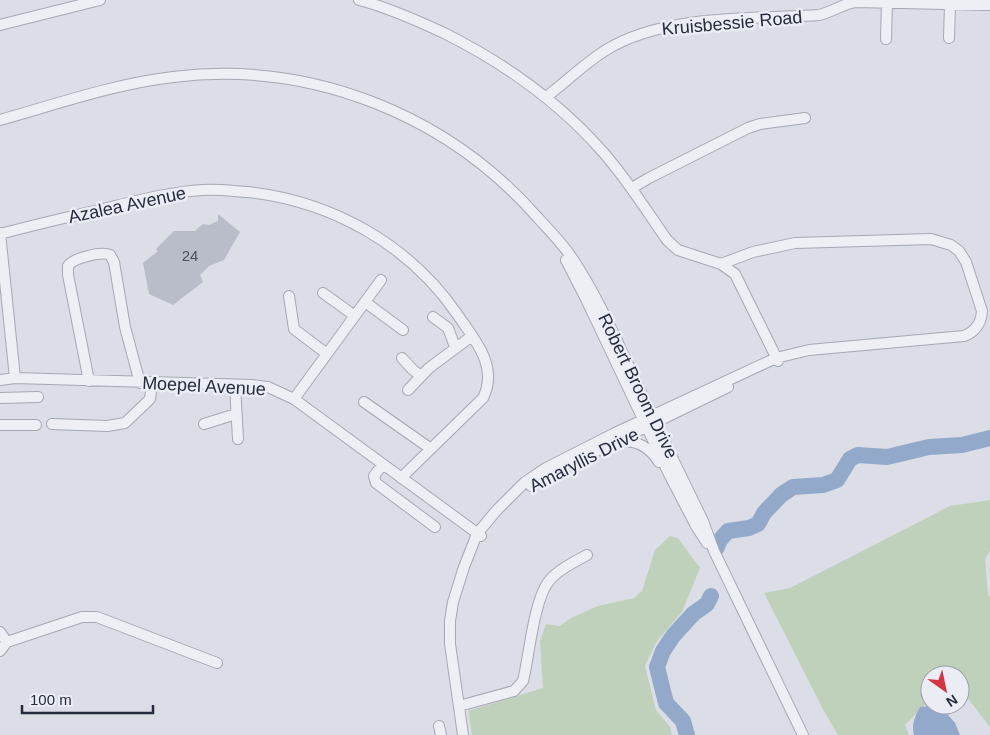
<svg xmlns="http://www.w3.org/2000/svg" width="990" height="735" font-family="Helvetica,sans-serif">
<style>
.green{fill:#bfd1bb}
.water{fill:#92a9ca}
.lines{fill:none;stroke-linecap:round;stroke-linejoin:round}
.river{stroke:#92a9ca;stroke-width:16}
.building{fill:#b8bdc9}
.minor-casing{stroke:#a4a8b3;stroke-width:12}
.minor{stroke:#edeff5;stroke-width:10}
.labels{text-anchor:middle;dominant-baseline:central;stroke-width:5;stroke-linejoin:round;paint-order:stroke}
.number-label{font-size:15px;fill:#495060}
.street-label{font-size:18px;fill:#242b3d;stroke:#eaedf4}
</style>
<rect width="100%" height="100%" fill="#dbdee6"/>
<path class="green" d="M 990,500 L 990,551 L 985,559 L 988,594 L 990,597 L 990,727 L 963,692 L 960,692 L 960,675 L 930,675 L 930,700 L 905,725 L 909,735 L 838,735 L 825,713 L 764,593 L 790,588 L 950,506 Z
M 670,536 L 678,538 L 700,568 L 682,612 L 657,641 L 645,666 L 656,710 L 670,727 L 672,735 L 472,735 L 468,711 L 543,688 L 540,641 L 546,624 L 560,626 L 571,618 L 598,606 L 634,598 L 642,591 L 655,550 Z"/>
<path class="water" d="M 930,706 L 944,710 L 955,723 L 960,735 L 914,735 C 911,725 915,716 920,707 Z"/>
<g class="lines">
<path class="river" d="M 716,549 L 720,540 L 728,531 L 749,528 L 758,524 L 764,513 L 781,495 L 793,487 L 823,485 L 837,480 L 850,459 L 858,455 L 887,457 L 929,447 L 962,445 L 990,438
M 687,735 L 683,721 L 666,703 L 657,667 L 663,651 L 673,636 L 693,614 L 707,604 L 711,596"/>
</g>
<path class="building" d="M 218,214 L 240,232 L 224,260 L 209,266 L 200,275 L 203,282 L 173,305 L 149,294 L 143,263 L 158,251 L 156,249 L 174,231 L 195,231 L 203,224 L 209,225 L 218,221 Z"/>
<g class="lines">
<defs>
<path id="minor" d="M 359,0 C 387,7 418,21 444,33 C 504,63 558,101 602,151 C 627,179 646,210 667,240 L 678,250 L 721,264 L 735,274 L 778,361
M 0,25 L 100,0
M 949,38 L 950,4
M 886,39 L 887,2
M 546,97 C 566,82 585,63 606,50 C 664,14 753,19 819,15 C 833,12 842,4 855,2 L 990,5
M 0,120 C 57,104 114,84 173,77 C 310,60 447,114 538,218 C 551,232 564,245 574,261 C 597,296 614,335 632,373 C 655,423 679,472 703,521 L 714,551 L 803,735
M 632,188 L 649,178 L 748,128 L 760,124 L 805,118
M 0,233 L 15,378
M 0,234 C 34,225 68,217 103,209 C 136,201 169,192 203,190 C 217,189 233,191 248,192 C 331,201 409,244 457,314 C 474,339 499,366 483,398 L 401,478
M 566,260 L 586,299 L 670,476 L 696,526 L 707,543
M 323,293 L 355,316
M 289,296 L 294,329 L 327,354
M 365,302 L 403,330
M 433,317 L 448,328 L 455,347
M 402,358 L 413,370 L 421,376
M 0,380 L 15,378 L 251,385 L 268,387 L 294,399 L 481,536
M 89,381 L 68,275 L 68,266 C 73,258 102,251 110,255 L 114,262 L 125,327 L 140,383
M 235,385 L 238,439
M 408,390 L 429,368 L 472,336
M 0,398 L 38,397
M 294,399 L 381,280
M 364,402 L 431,449
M 52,424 L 107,426 L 125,423 L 150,399 L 152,383
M 204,424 L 236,414
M 0,425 L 36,425
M 619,442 C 636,439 650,448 659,462
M 382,465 L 374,476 L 376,483 L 435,527
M 531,486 L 572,463 L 728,387
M 0,632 L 7,642 L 0,651
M 7,642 L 82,617 L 97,617 L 217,663
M 459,706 L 514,691 L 523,681 C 529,657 534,599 549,581 C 558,570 574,562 587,555
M 439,726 L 441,735
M 463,735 L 450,644 L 450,621 L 453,602 L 464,567 L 477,534 L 496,511 L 524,483 L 546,468 L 615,433 L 776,358 L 809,350 L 964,336 C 975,332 981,324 982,311 L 966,262 L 959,251 L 951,245 L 931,239 L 795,243 L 753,252 L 721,264"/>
</defs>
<use href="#minor" class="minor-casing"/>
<use href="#minor" class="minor"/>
</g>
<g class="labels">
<g class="number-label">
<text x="190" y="255">24</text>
</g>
<g class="street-label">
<text transform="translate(732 23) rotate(-5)">Kruisbessie Road</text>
<text transform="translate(127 205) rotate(-12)">Azalea Avenue</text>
<text transform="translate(204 386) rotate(3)">Moepel Avenue</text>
<text transform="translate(638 386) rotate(64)">Robert Broom Drive</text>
<text transform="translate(584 460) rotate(-27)">Amaryllis Drive</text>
</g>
</g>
<g transform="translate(945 690) rotate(147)"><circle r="24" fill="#eaedf4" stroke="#9b9fab"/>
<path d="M0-4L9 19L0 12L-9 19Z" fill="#d73441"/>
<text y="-8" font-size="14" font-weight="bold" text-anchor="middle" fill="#242b3d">N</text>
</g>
<path d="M22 705v8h131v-8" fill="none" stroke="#242b3d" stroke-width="2.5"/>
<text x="30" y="705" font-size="15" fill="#242b3d" stroke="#eaedf4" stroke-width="4" paint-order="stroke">100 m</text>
</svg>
